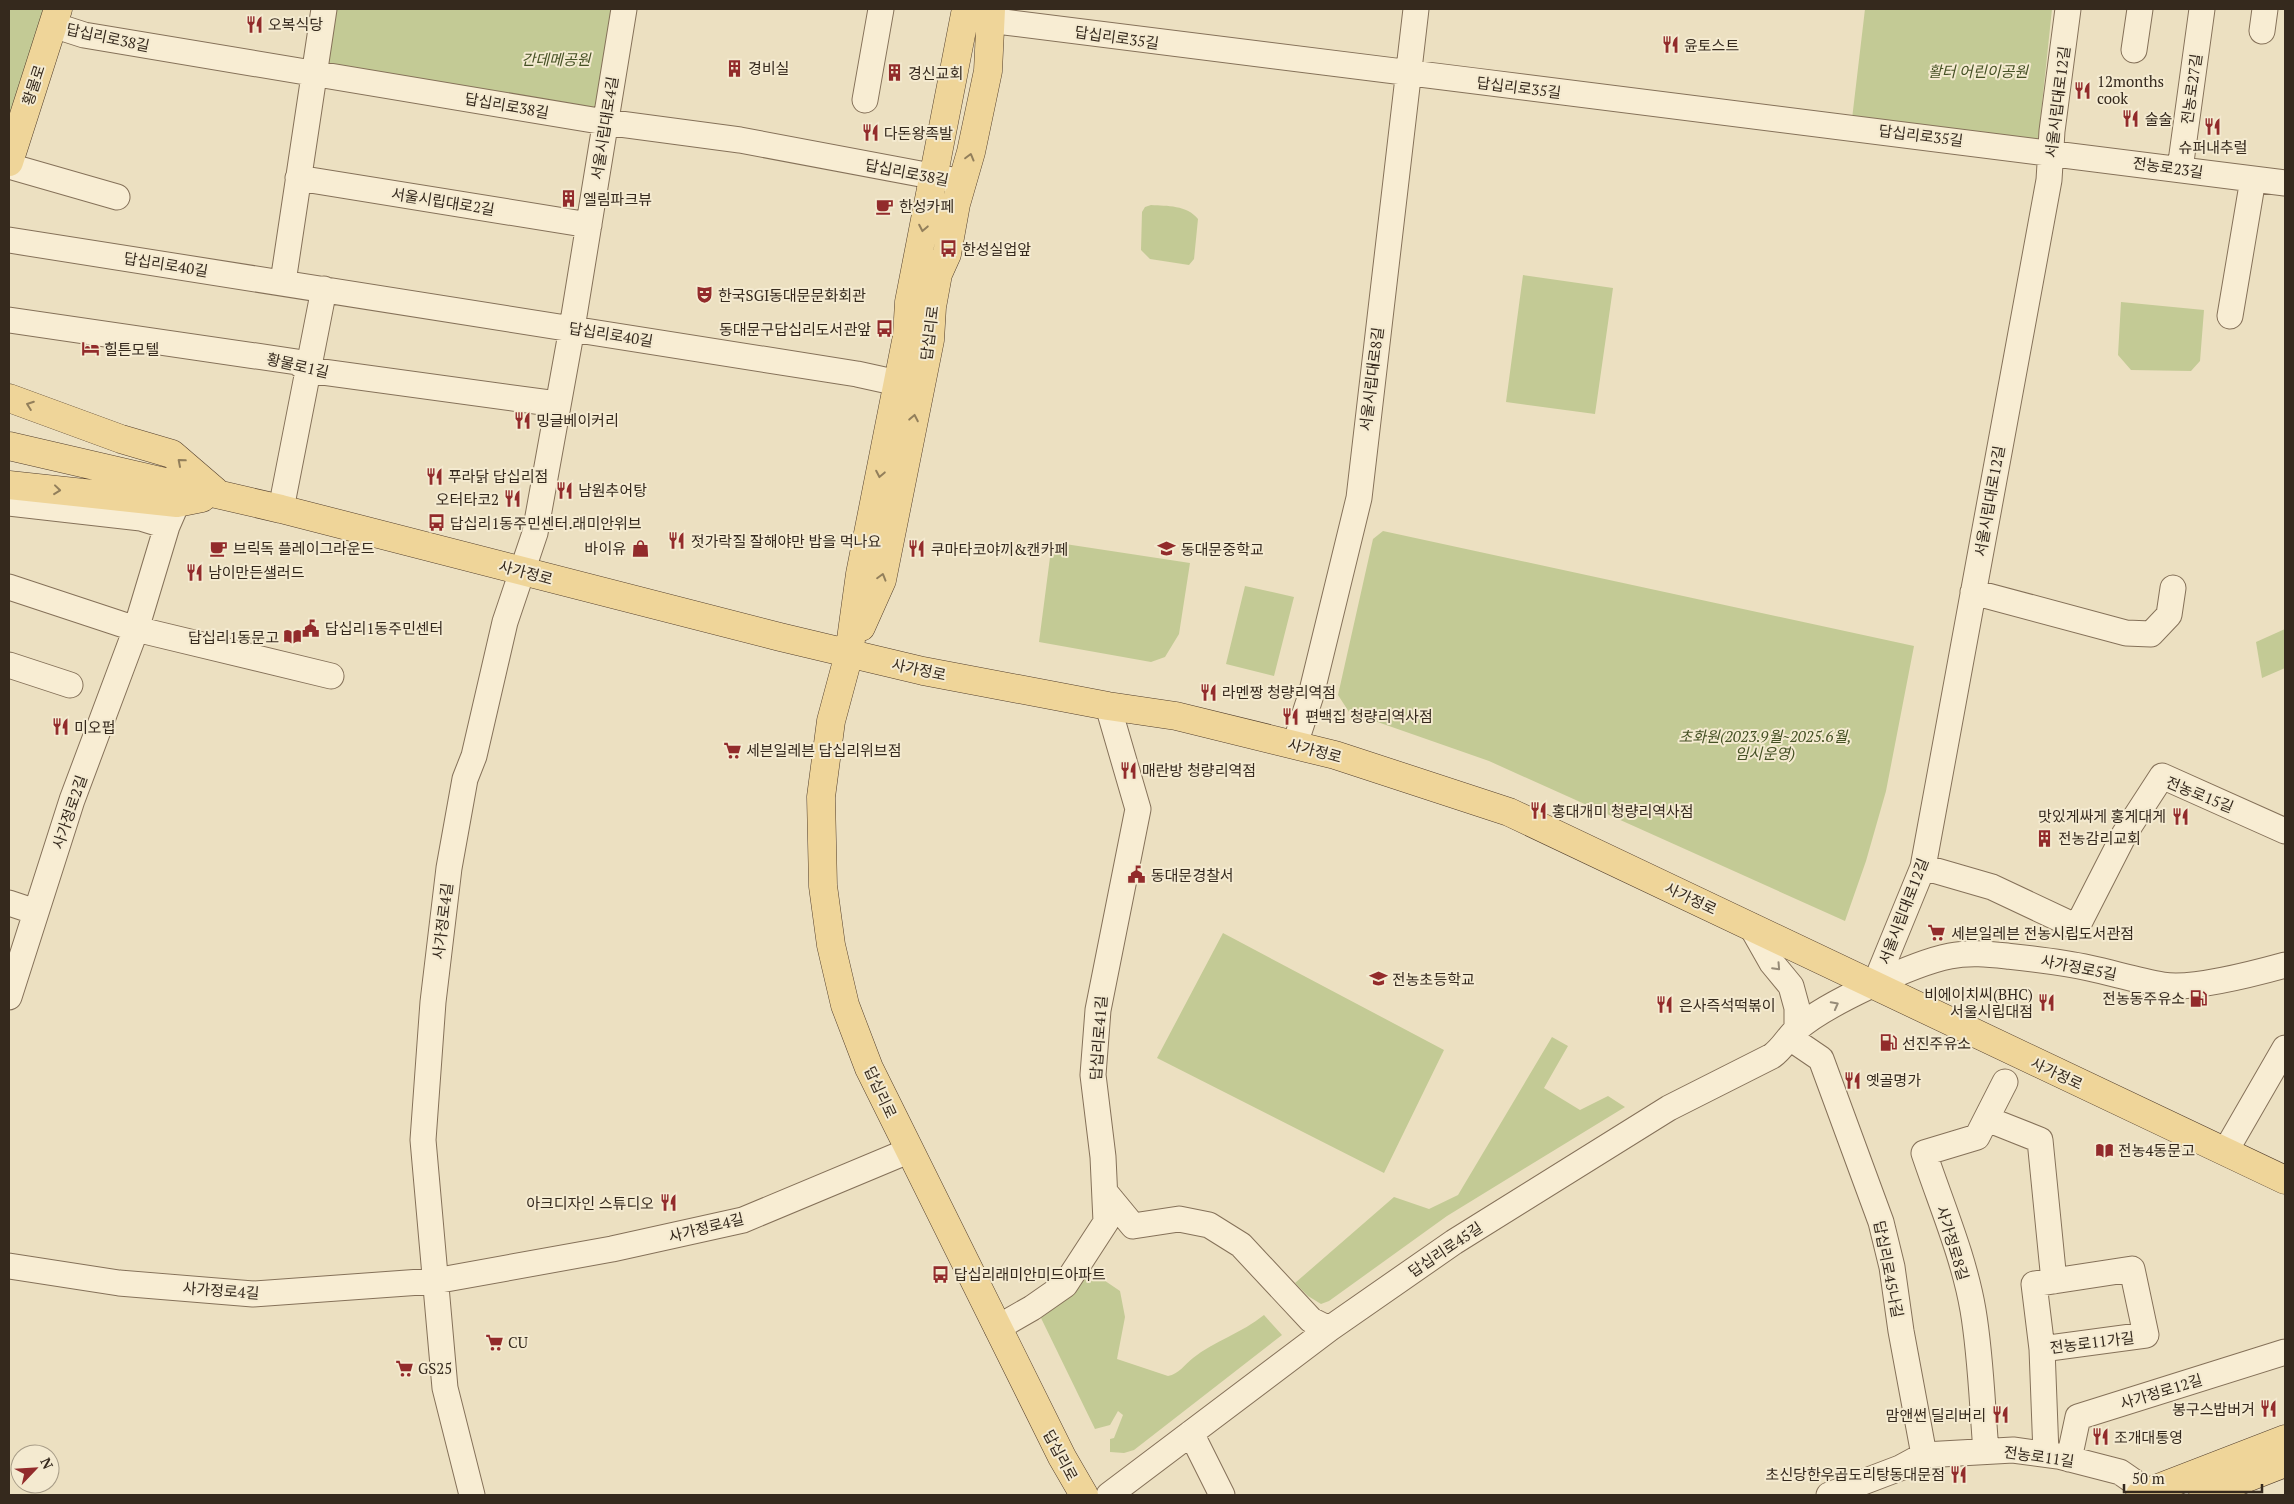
<svg xmlns="http://www.w3.org/2000/svg" width="2294" height="1504" font-family="'PT Serif','Noto Sans KR',serif">
<style>
.green{fill:#c3ca95}
.lines{fill:none;stroke-linecap:round;stroke-linejoin:round}
.minor-casing{stroke:#857159;stroke-width:27}
.major-casing{stroke:#533f2d;stroke-width:29}
.minor{stroke:#f8edd3;stroke-width:25}
.major{stroke:#efd599;stroke-width:28}
.oneway{stroke:#927f5b}
.oneway2{stroke:#968b78}
.labels{text-anchor:middle;dominant-baseline:central;stroke-width:4;stroke-linejoin:round;paint-order:stroke}
.poi-label{font-size:15px;fill:#35291d;stroke:#f4ead0;text-anchor:start}
.street-label{font-size:15px;fill:#35291d;stroke:#f4ead0}
.park-label{font-size:15px;font-style:italic;fill:#455124;stroke:#f4ead0}
</style>
<rect width="100%" height="100%" fill="#ece0c1"/>
<path class="green" d="M 9,9 L 45,9 L 9,127 Z
M 333,9 L 617,9 L 599,117 L 323,70 Z
M 1865,9 L 2052,9 L 2038,142 L 1852,119 Z
M 1151,205 C 1167,206 1187,205 1198,219 L 1194,259 L 1189,265 L 1150,259 L 1141,250 L 1142,212 L 1145,207 Z
M 1523,275 L 1613,288 L 1595,414 L 1506,402 Z
M 2121,302 L 2204,310 L 2200,361 L 2191,371 L 2131,370 L 2118,355 Z
M 1383,531 L 1914,646 L 1886,791 L 1866,861 L 1845,921 L 1489,761 L 1349,712 L 1338,695 L 1373,539 Z
M 1052,542 L 1190,563 L 1179,634 L 1165,657 L 1151,662 L 1039,642 Z
M 1245,586 L 1294,597 L 1274,676 L 1226,664 Z
M 2285,629 L 2285,668 L 2262,678 L 2256,642 Z
M 1223,933 L 1444,1050 L 1384,1173 L 1157,1058 Z
M 1552,1037 L 1568,1046 L 1544,1088 L 1580,1110 L 1608,1096 L 1625,1107 L 1447,1216 L 1329,1301 L 1321,1304 L 1308,1296 L 1295,1283 L 1394,1197 L 1429,1209 L 1458,1195 Z
M 1089,1270 L 1120,1291 L 1125,1317 L 1117,1359 L 1168,1376 C 1179,1374 1184,1365 1193,1358 C 1214,1341 1242,1333 1264,1315 L 1282,1335 L 1134,1450 L 1124,1453 L 1110,1452 L 1110,1439 L 1114,1438 L 1123,1415 L 1118,1411 L 1110,1425 L 1095,1429 L 1041,1318 L 1061,1303 Z"/>
<g class="lines">
<defs>
<path id="minor" d="M 988,20 C 1420,76 1854,125 2285,183
M 53,25 L 84,35 L 605,122 L 740,140 L 963,182
M 2262,31 L 2265,9
M 2134,50 L 2140,9
M 865,100 L 881,9
M 9,166 L 117,197
M 2180,169 L 2202,9
M 298,178 L 589,225
M 9,240 L 857,374 L 898,383
M 283,282 L 324,9
M 2230,316 L 2253,179
M 9,320 L 297,362 L 308,370 L 557,404
M 9,503 L 141,518 L 167,526
M 281,509 L 324,289
M 9,587 L 136,629 L 331,676
M 1973,592 L 2126,633 L 2151,634 L 2169,615 L 2173,588
M 9,665 L 70,685
M 1295,744 L 1311,695 L 1359,498 L 1416,9
M 1923,867 L 1992,887 L 2077,927 L 2125,833 L 2162,776 L 2285,831
M 9,903 L 36,912
M 1751,926 L 1772,963 L 1791,986 L 1797,1008 L 1797,1029
M 1875,984 L 1923,867 L 2049,180 L 2052,131 L 2068,9
M 9,997 L 72,800 L 136,629 L 167,526 L 177,503
M 1799,1044 L 1821,1059 L 1881,1222 L 1892,1267 L 1901,1331 L 1924,1455
M 1987,1119 L 2040,1140 L 2054,1281
M 2225,1152 L 2285,1048
M 1105,1192 L 1133,1226 L 1179,1219 L 1209,1225 L 1241,1245 L 1311,1320 L 1329,1329
M 9,1266 L 119,1283 L 253,1294 L 435,1281 L 612,1249 L 743,1220 L 908,1151
M 997,1328 L 1032,1308 L 1065,1285 L 1106,1222 L 1103,1157 L 1093,1075 L 1098,1010 L 1138,809 L 1108,706
M 2042,1349 L 2146,1335 L 2132,1269 L 2034,1284 L 2042,1349 L 2046,1454
M 1191,1433 L 1222,1495
M 1986,1451 C 1982,1404 1981,1357 1973,1310 C 1964,1257 1941,1204 1924,1153 L 1977,1137 L 2005,1082
M 2069,1459 L 2078,1417 L 2285,1352
M 472,1495 L 445,1388 L 423,1140 L 433,1002 L 449,868 L 465,779 L 474,756 L 505,622 L 535,533 L 572,328 L 624,9
M 1109,1495 L 1329,1329 L 1454,1242 L 1669,1108 L 1772,1056 C 1783,1048 1788,1037 1797,1029 C 1825,1004 1914,963 1950,956 C 1969,952 1988,954 2007,956 C 2034,959 2062,962 2089,968 C 2113,973 2138,981 2163,985 C 2191,990 2256,973 2285,965
M 1829,1495 L 1900,1468 L 1924,1455 L 2013,1450 L 2058,1456 L 2120,1472 L 2133,1481 L 2145,1495"/>
<path id="major" d="M 966,9 L 909,302 L 907,336 L 860,574 L 849,654 L 831,721 L 821,797 L 823,886 L 831,945 L 845,1005 L 869,1068 L 1062,1457 L 1084,1495
M 9,162 L 58,9
M 9,398 L 121,439 L 172,454 L 215,491
M 9,446 L 281,509 L 780,637 L 923,671 L 1108,706 L 1176,716 L 1335,755 L 1509,812 L 2285,1180
M 9,485 L 177,503 L 202,498
M 861,627 L 882,580 L 930,340 L 932,307 L 938,274 L 947,254 L 956,204 L 971,152 L 988,71 L 991,9
M 2140,1495 L 2285,1439
M 2203,1495 L 2285,1463"/>
</defs>
<use href="#minor" class="minor-casing"/>
<use href="#major" class="major-casing"/>
<use href="#minor" class="minor"/>
<use href="#major" class="major"/>
</g>
<defs><path id="oneway-chevron" d="M-2-3.5L2.5 0L-2 3.5" fill="none" stroke-width="1.6" stroke-linecap="round" stroke-linejoin="round" transform="scale(1.25)"/></defs>
<g class="oneway">
<use href="#oneway-chevron" transform="translate(970 157) rotate(-75)"/>
<use href="#oneway-chevron" transform="translate(923 228) rotate(101)"/>
<use href="#oneway-chevron" transform="translate(30 405) rotate(-160)"/>
<use href="#oneway-chevron" transform="translate(914 418) rotate(-79)"/>
<use href="#oneway-chevron" transform="translate(181 462) rotate(-139)"/>
<use href="#oneway-chevron" transform="translate(880 474) rotate(101)"/>
<use href="#oneway-chevron" transform="translate(57 490) rotate(6)"/>
<use href="#oneway-chevron" transform="translate(882 577) rotate(-74)"/>
</g>
<g class="oneway2">
<use href="#oneway-chevron" transform="translate(1777 967) rotate(47)"/>
<use href="#oneway-chevron" transform="translate(1835 1005) rotate(-28)"/>
</g>
<defs>
<symbol id="restaurant-bare" viewBox="-9 -9 18 18"><path d="M-5-6h1v4h1v-4h1v4h1v-4h1v5L-1.5 .5V6h-2V.5L-5-1ZM5-6V6H3V1.5H1.5Q1.5-4 5-6Z" fill="#922b2b" stroke="#f4ead0" stroke-width="2.5" paint-order="stroke"/></symbol>
<symbol id="building-bare" viewBox="-9 -9 18 18"><path d="M-4-6H4V6H1V3H-1V6H-4ZM-2.5-4.3h1.7v1.8h-1.7ZM.8-4.3h1.7v1.8H.8ZM-2.5-1h1.7V.8h-1.7ZM.8-1h1.7V.8H.8Z" fill="#922b2b" stroke="#f4ead0" stroke-width="2.5" paint-order="stroke"/></symbol>
<symbol id="cafe-bare" viewBox="-9 -9 18 18"><path d="M-5.5-4.5H6V0H3Q3 3.5 0 3.5H-2.5Q-5.5 3.5-5.5 0ZM3-3.2v2h1.7v-2ZM-6 4.5H4V6H-6Z" fill="#922b2b" stroke="#f4ead0" stroke-width="2.5" paint-order="stroke"/></symbol>
<symbol id="bus-bare" viewBox="-9 -9 18 18"><path d="M-5-6H5V4H4V6H2V4H-2V6H-4V4H-5ZM-3.5-4V0h7V-4ZM-3.5 1.2v1.5H-2V1.2ZM2 1.2v1.5H3.5V1.2Z" fill="#922b2b" stroke="#f4ead0" stroke-width="2.5" paint-order="stroke"/></symbol>
<symbol id="theatre-bare" viewBox="-9 -9 18 18"><path d="M-5-5.5Q0-4 5-5.5V0Q5 5 0 6Q-5 5-5 0ZM-3.3-2.5H-1v1.5H-3.3ZM1-2.5H3.3v1.5H1ZM-2.8 1Q0 5.5 2.8 1Z" fill="#922b2b" stroke="#f4ead0" stroke-width="2.5" paint-order="stroke"/></symbol>
<symbol id="hotel-bare" viewBox="-9 -9 18 18"><path d="M-6-4.5h1.5V1H6V5H4.5V3h-9V5H-6ZM-4 0a1.8 1.8 0 1 1 3.6 0ZM.5 0V-2.5h3Q6-2.5 6 0Z" fill="#922b2b" stroke="#f4ead0" stroke-width="2.5" paint-order="stroke"/></symbol>
<symbol id="shop-bare" viewBox="-9 -9 18 18"><path d="M-5-2.5h2.3a2.7 3.5 0 0 1 5.4 0H5L5.5 6h-11ZM-1.5-2.5h3a1.5 2.3 0 0 0-3 0Z" fill="#922b2b" stroke="#f4ead0" stroke-width="2.5" paint-order="stroke"/></symbol>
<symbol id="school-bare" viewBox="-9 -9 18 18"><path d="M0-5L7-2L0 1L-7-2ZM-4 1L0 2.5L4 1V4Q0 6-4 4Z" fill="#922b2b" stroke="#f4ead0" stroke-width="2.5" paint-order="stroke"/></symbol>
<symbol id="civic-bare" viewBox="-9 -9 18 18"><path d="M-.6-6.5H3V-4.5H.6V-3L4-1V1h2V6H-6V1h2V-1L-.6-3ZM-1.2 2.5V6h2.4V2.5Z" fill="#922b2b" stroke="#f4ead0" stroke-width="2.5" paint-order="stroke"/></symbol>
<symbol id="library-bare" viewBox="-9 -9 18 18"><path d="M-6-4Q-3-5.5-.7-3.5V5Q-3 3-6 4ZM6-4Q3-5.5 .7-3.5V5Q3 3 6 4Z" fill="#922b2b" stroke="#f4ead0" stroke-width="2.5" paint-order="stroke"/></symbol>
<symbol id="supermarket-bare" viewBox="-9 -9 18 18"><path d="M-6-5.5h2.5l.6 2H6L4.5 2H-2.5L-4.4-4H-6ZM-1.5 3.2a1.3 1.3 0 1 0 .1 0ZM3 3.2a1.3 1.3 0 1 0 .1 0Z" fill="#922b2b" stroke="#f4ead0" stroke-width="2.5" paint-order="stroke"/></symbol>
<symbol id="fuel-bare" viewBox="-9 -9 18 18"><path d="M-5.5-6h7V0h2V4h1.3V-2.5L3-4.5l.8-.8L6-3V5H2.5V1h-1V6h-7ZM-4.2-4.7v3.2H.2V-4.7Z" fill="#922b2b" stroke="#f4ead0" stroke-width="2.5" paint-order="stroke"/></symbol>
</defs>
<g fill-rule="evenodd">
<use href="#restaurant-bare" x="242" y="12" width="25" height="25"/>
<use href="#restaurant-bare" x="1658" y="32" width="25" height="25"/>
<use href="#building-bare" x="722" y="56" width="25" height="25"/>
<use href="#building-bare" x="882" y="60" width="25" height="25"/>
<use href="#restaurant-bare" x="2070" y="78" width="25" height="25"/>
<use href="#restaurant-bare" x="2118" y="106" width="25" height="25"/>
<use href="#restaurant-bare" x="2200" y="114" width="25" height="25"/>
<use href="#restaurant-bare" x="858" y="120" width="25" height="25"/>
<use href="#building-bare" x="556" y="186" width="25" height="25"/>
<use href="#cafe-bare" x="872" y="194" width="25" height="25"/>
<use href="#bus-bare" x="936" y="236" width="25" height="25"/>
<use href="#theatre-bare" x="692" y="282" width="25" height="25"/>
<use href="#bus-bare" x="872" y="316" width="25" height="25"/>
<use href="#hotel-bare" x="78" y="336" width="25" height="25"/>
<use href="#restaurant-bare" x="510" y="408" width="25" height="25"/>
<use href="#restaurant-bare" x="422" y="464" width="25" height="25"/>
<use href="#restaurant-bare" x="552" y="478" width="25" height="25"/>
<use href="#restaurant-bare" x="500" y="486" width="25" height="25"/>
<use href="#bus-bare" x="424" y="510" width="25" height="25"/>
<use href="#restaurant-bare" x="664" y="528" width="25" height="25"/>
<use href="#cafe-bare" x="206" y="536" width="25" height="25"/>
<use href="#shop-bare" x="628" y="536" width="25" height="25"/>
<use href="#restaurant-bare" x="904" y="536" width="25" height="25"/>
<use href="#school-bare" x="1154" y="536" width="25" height="25"/>
<use href="#restaurant-bare" x="182" y="560" width="25" height="25"/>
<use href="#civic-bare" x="298" y="616" width="25" height="25"/>
<use href="#library-bare" x="280" y="624" width="25" height="25"/>
<use href="#restaurant-bare" x="1196" y="680" width="25" height="25"/>
<use href="#restaurant-bare" x="1278" y="704" width="25" height="25"/>
<use href="#restaurant-bare" x="48" y="714" width="25" height="25"/>
<use href="#supermarket-bare" x="720" y="738" width="25" height="25"/>
<use href="#restaurant-bare" x="1116" y="758" width="25" height="25"/>
<use href="#restaurant-bare" x="1526" y="798" width="25" height="25"/>
<use href="#restaurant-bare" x="2168" y="804" width="25" height="25"/>
<use href="#building-bare" x="2032" y="826" width="25" height="25"/>
<use href="#civic-bare" x="1124" y="862" width="25" height="25"/>
<use href="#supermarket-bare" x="1924" y="920" width="25" height="25"/>
<use href="#school-bare" x="1366" y="966" width="25" height="25"/>
<use href="#fuel-bare" x="2186" y="986" width="25" height="25"/>
<use href="#restaurant-bare" x="2034" y="990" width="25" height="25"/>
<use href="#restaurant-bare" x="1652" y="992" width="25" height="25"/>
<use href="#fuel-bare" x="1876" y="1030" width="25" height="25"/>
<use href="#restaurant-bare" x="1840" y="1068" width="25" height="25"/>
<use href="#library-bare" x="2092" y="1138" width="25" height="25"/>
<use href="#restaurant-bare" x="656" y="1190" width="25" height="25"/>
<use href="#bus-bare" x="928" y="1262" width="25" height="25"/>
<use href="#supermarket-bare" x="482" y="1330" width="25" height="25"/>
<use href="#supermarket-bare" x="392" y="1356" width="25" height="25"/>
<use href="#restaurant-bare" x="2256" y="1396" width="25" height="25"/>
<use href="#restaurant-bare" x="1988" y="1402" width="25" height="25"/>
<use href="#restaurant-bare" x="2088" y="1424" width="25" height="25"/>
<use href="#restaurant-bare" x="1946" y="1462" width="25" height="25"/>
</g>
<g class="labels">
<g class="poi-label">
<text x="268" y="24">오복식당</text>
<text x="1684" y="45">윤토스트</text>
<text x="748" y="68">경비실</text>
<text x="908" y="73">경신교회</text>
<text x="2097" y="81">12months<tspan x="2097" dy="17">cook</tspan></text>
<text x="2145" y="119">술술</text>
<text x="884" y="133">다돈왕족발</text>
<text x="2213" y="147" text-anchor="middle">슈퍼내추럴</text>
<text x="583" y="199">엘림파크뷰</text>
<text x="899" y="206">한성카페</text>
<text x="962" y="249">한성실업앞</text>
<text x="718" y="295">한국SGI동대문문화회관</text>
<text x="871" y="329" text-anchor="end">동대문구답십리도서관앞</text>
<text x="104" y="349">힐튼모텔</text>
<text x="536" y="420">밍글베이커리</text>
<text x="448" y="476">푸라닭 답십리점</text>
<text x="578" y="490">남원추어탕</text>
<text x="499" y="499" text-anchor="end">오터타코2</text>
<text x="450" y="523">답십리1동주민센터.래미안위브</text>
<text x="691" y="541">젓가락질 잘해야만 밥을 먹나요</text>
<text x="233" y="548">브릭독 플레이그라운드</text>
<text x="626" y="548" text-anchor="end">바이유</text>
<text x="931" y="549">쿠마타코야끼&amp;캔카페</text>
<text x="1181" y="549">동대문중학교</text>
<text x="208" y="572">남이만든샐러드</text>
<text x="325" y="628">답십리1동주민센터</text>
<text x="279" y="637" text-anchor="end">답십리1동문고</text>
<text x="1222" y="692">라멘짱 청량리역점</text>
<text x="1305" y="716">편백집 청량리역사점</text>
<text x="74" y="727">미오펍</text>
<text x="746" y="750">세븐일레븐 답십리위브점</text>
<text x="1142" y="770">매란방 청량리역점</text>
<text x="1552" y="811">홍대개미 청량리역사점</text>
<text x="2166" y="816" text-anchor="end">맛있게싸게 홍게대게</text>
<text x="2058" y="838">전농감리교회</text>
<text x="1151" y="875">동대문경찰서</text>
<text x="1951" y="933">세븐일레븐 전농시립도서관점</text>
<text x="1392" y="979">전농초등학교</text>
<text x="2033" y="994" text-anchor="end">비에이치씨(BHC)<tspan x="2033" dy="17">서울시립대점</tspan></text>
<text x="2185" y="998" text-anchor="end">전농동주유소</text>
<text x="1679" y="1005">은사즉석떡볶이</text>
<text x="1902" y="1043">선진주유소</text>
<text x="1866" y="1080">옛골명가</text>
<text x="2118" y="1150">전농4동문고</text>
<text x="654" y="1203" text-anchor="end">아크디자인 스튜디오</text>
<text x="954" y="1274">답십리래미안미드아파트</text>
<text x="508" y="1342">CU</text>
<text x="418" y="1368">GS25</text>
<text x="2255" y="1409" text-anchor="end">봉구스밥버거</text>
<text x="1986" y="1415" text-anchor="end">맘앤썬 딜리버리</text>
<text x="2114" y="1437">조개대통영</text>
<text x="1945" y="1474" text-anchor="end">초신당한우곱도리탕동대문점</text>
</g>
<g class="street-label">
<text transform="translate(108 37) rotate(12)">답십리로38길</text>
<text transform="translate(1117 37) rotate(8)">답십리로35길</text>
<text transform="translate(33 85) rotate(-72)">황물로</text>
<text transform="translate(1519 87) rotate(7)">답십리로35길</text>
<text transform="translate(2191 89) rotate(-82)">전농로27길</text>
<text transform="translate(2057 102) rotate(-83)">서울시립대로12길</text>
<text transform="translate(507 105) rotate(10)">답십리로38길</text>
<text transform="translate(604 128) rotate(-81)">서울시립대로4길</text>
<text transform="translate(1921 135) rotate(7)">답십리로35길</text>
<text transform="translate(2168 167) rotate(8)">전농로23길</text>
<text transform="translate(907 172) rotate(11)">답십리로38길</text>
<text transform="translate(443 201) rotate(9)">서울시립대로2길</text>
<text transform="translate(166 264) rotate(9)">답십리로40길</text>
<text transform="translate(929 333) rotate(-83)">답십리로</text>
<text transform="translate(611 334) rotate(9)">답십리로40길</text>
<text transform="translate(298 365) rotate(13)">황물로1길</text>
<text transform="translate(1371 379) rotate(-83)">서울시립대로8길</text>
<text transform="translate(1989 501) rotate(-80)">서울시립대로12길</text>
<text transform="translate(526 572) rotate(15)">사가정로</text>
<text transform="translate(919 669) rotate(12)">사가정로</text>
<text transform="translate(1315 750) rotate(15)">사가정로</text>
<text transform="translate(2200 794) rotate(22)">전농로15길</text>
<text transform="translate(69 812) rotate(-71)">사가정로2길</text>
<text transform="translate(1691 898) rotate(25)">사가정로</text>
<text transform="translate(1903 911) rotate(-69)">서울시립대로12길</text>
<text transform="translate(442 921) rotate(-83)">사가정로4길</text>
<text transform="translate(2079 967) rotate(11)">사가정로5길</text>
<text transform="translate(1098 1038) rotate(-86)">답십리로41길</text>
<text transform="translate(2057 1073) rotate(25)">사가정로</text>
<text transform="translate(881 1092) rotate(65)">답십리로</text>
<text transform="translate(706 1227) rotate(-14)">사가정로4길</text>
<text transform="translate(1953 1243) rotate(73)">사가정로8길</text>
<text transform="translate(1445 1249) rotate(-34)">답십리로45길</text>
<text transform="translate(1889 1269) rotate(79)">답십리로45나길</text>
<text transform="translate(221 1290) rotate(4)">사가정로4길</text>
<text transform="translate(2092 1342) rotate(-7)">전농로11가길</text>
<text transform="translate(2161 1391) rotate(-17)">사가정로12길</text>
<text transform="translate(1061 1455) rotate(62)">답십리로</text>
<text transform="translate(2039 1456) rotate(8)">전농로11길</text>
</g>
<g class="park-label">
<text x="556" y="59">간데메공원</text>
<text x="1978" y="71">활터 어린이공원</text>
<text x="1765" y="736">초화원(2023.9월~2025.6월,<tspan x="1765" dy="17">임시운영)</tspan></text>
</g>
</g>
<rect width="2294" height="1504" fill="none" stroke="#35291d" stroke-width="20"/>
<g transform="translate(35 1469) rotate(65)"><circle r="24" fill="#f4ead0" stroke="#a89d88"/>
<path d="M0-4L9 19L0 12L-9 19Z" fill="#922b2b"/>
<text y="-8" font-size="14" font-weight="bold" text-anchor="middle" fill="#35291d">N</text>
</g>
<path d="M2124 1484v8h138v-8" fill="none" stroke="#35291d" stroke-width="2.5"/>
<text x="2132" y="1484" font-size="15" fill="#35291d" stroke="#f4ead0" stroke-width="4" paint-order="stroke">50 m</text>
</svg>
